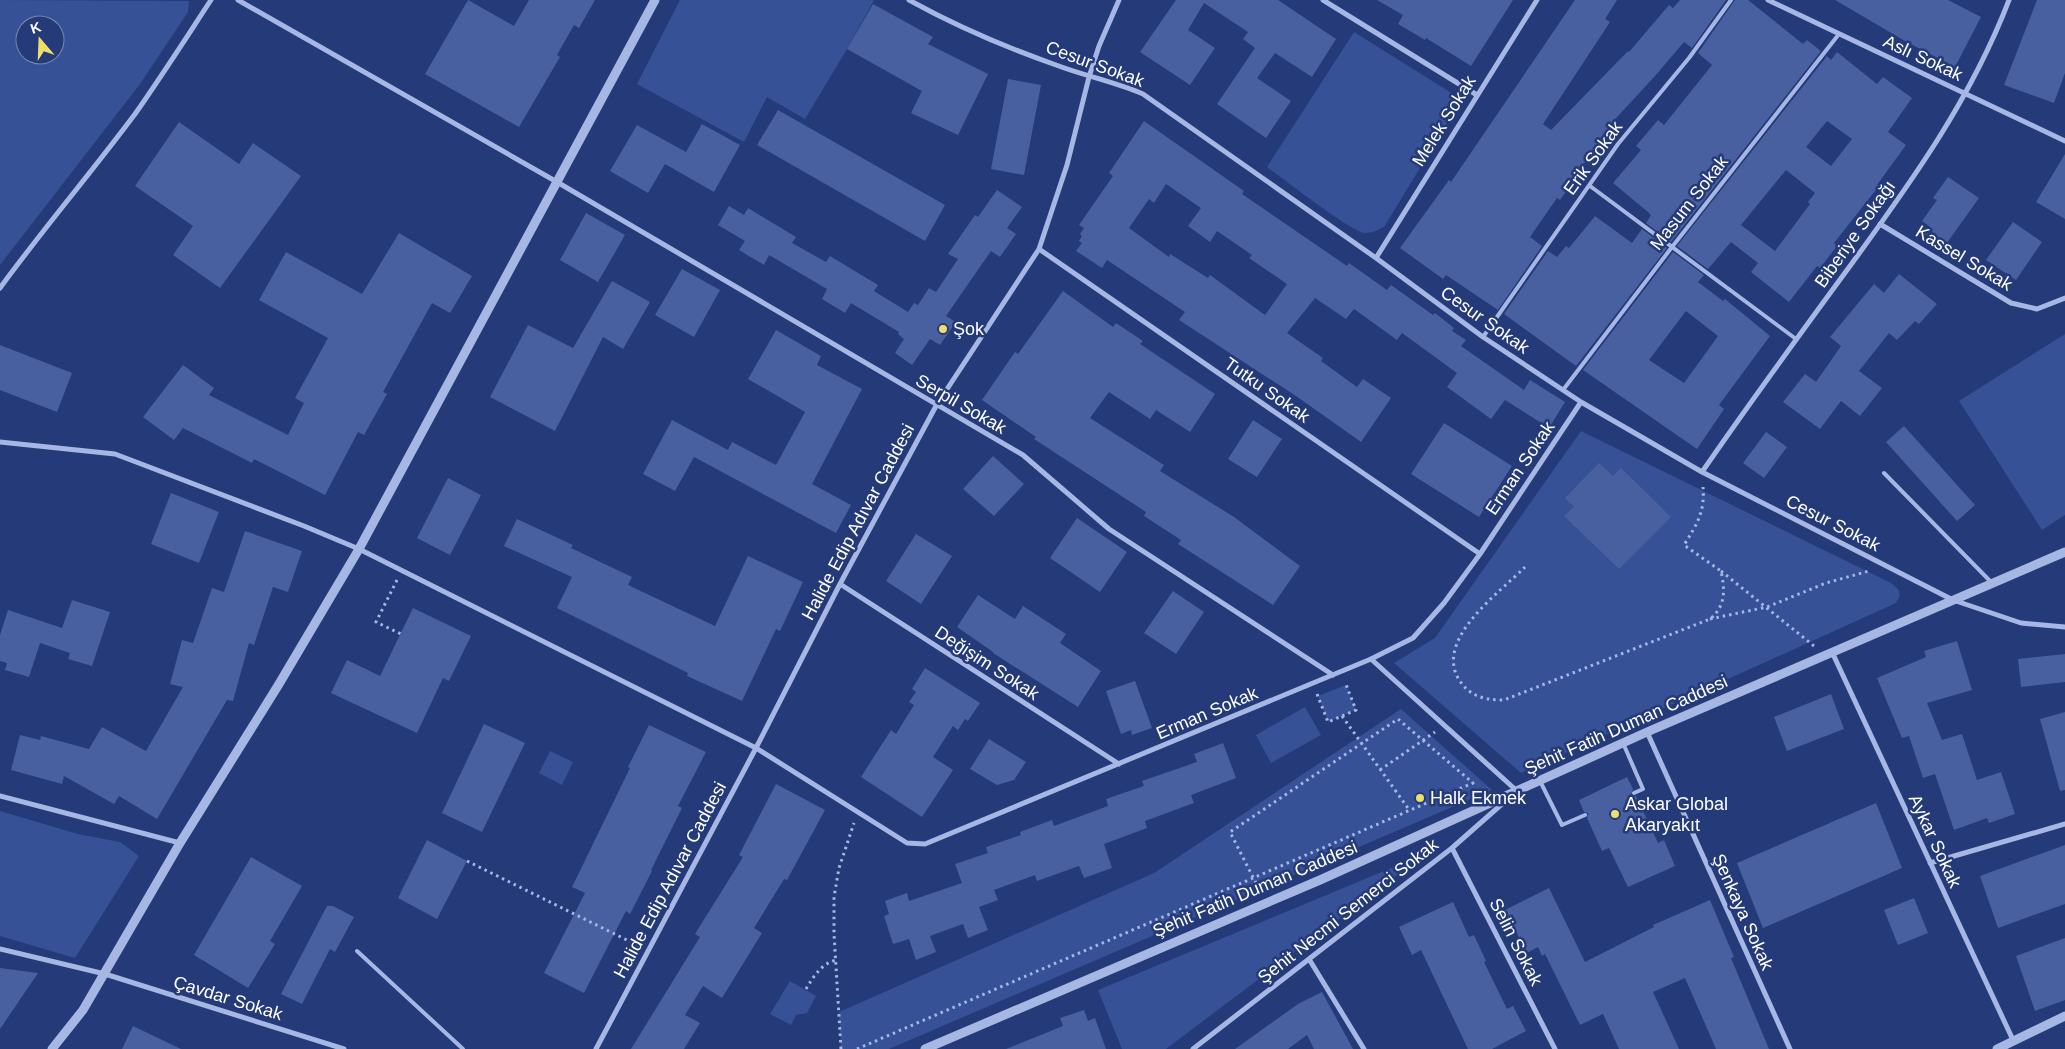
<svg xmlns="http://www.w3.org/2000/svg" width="2065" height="1049" font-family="Arial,sans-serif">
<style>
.green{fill:#375197;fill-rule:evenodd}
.building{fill:#4860a0;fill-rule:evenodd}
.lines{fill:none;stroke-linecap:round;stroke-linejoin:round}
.path{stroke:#a6b7e4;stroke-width:3;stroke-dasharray:2.5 4;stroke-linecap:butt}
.service{stroke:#a6b7e4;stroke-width:4}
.minor{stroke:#a6b7e4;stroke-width:5}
.tertiary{stroke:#a6b7e4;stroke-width:9}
.poi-dot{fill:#eedf69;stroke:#243a79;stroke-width:2}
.labels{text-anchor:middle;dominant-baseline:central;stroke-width:5;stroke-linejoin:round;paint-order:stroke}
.street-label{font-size:18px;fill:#fff;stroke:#243a79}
.poi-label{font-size:18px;fill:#fff;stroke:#243a79;text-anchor:start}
</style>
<rect width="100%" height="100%" fill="#243a79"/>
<path class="green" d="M 0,0 L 189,1 L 188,12 L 140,84 L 0,265 ZM 25,25 L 55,25 L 55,55 L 25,55 Z
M 680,0 L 874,0 L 847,49 L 805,119 L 767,97 L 744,142 L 637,84 Z
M 1354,32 L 1453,94 L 1456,100 L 1456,109 L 1384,227 C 1378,230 1372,233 1365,233 C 1350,231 1284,179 1267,167 Z
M 2065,334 L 2065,515 L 2042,530 L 1959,401 Z
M 1581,431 L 1891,583 L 1898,589 L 1900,595 L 1896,603 L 1521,773 L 1394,663 L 1435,638 Z
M 1346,685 L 1356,710 L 1328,722 L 1318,696 Z
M 1305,707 L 1321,735 L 1271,763 L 1256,735 Z
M 1401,709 L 1492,790 L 889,1049 L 841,1049 L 839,1012 L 1154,873 Z
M 550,751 L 573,762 L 562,785 L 539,773 Z
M 0,811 L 78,834 L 120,842 L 139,856 L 75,958 L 0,936 Z
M 1425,854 L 1166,1049 L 1122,1049 L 1098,990 Z
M 790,981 L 816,996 L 807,1013 L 796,1015 L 791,1025 L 770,1014 Z"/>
<path class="building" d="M 468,0 L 514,26 L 529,0 L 595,0 L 579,28 L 574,25 L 557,55 L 560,57 L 519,127 L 425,74 Z
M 1176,0 L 1278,0 L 1336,39 L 1312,77 L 1275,53 L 1257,78 L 1291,101 L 1266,138 L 1217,104 L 1255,48 L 1243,39 L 1248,32 L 1204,3 L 1188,30 L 1215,48 L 1190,85 L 1140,52 Z
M 1377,0 L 1513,0 L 1471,66 L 1426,38 L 1425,40 L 1398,24 L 1403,15 Z
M 1575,0 L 1617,0 L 1605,19 L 1610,22 L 1543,124 L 1551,130 L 1628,51 L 1629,52 L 1669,5 L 1673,8 L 1680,0 L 1726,0 L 1692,48 L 1684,42 L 1655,76 L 1607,128 L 1611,131 L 1581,167 L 1583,168 L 1560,200 L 1557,198 L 1530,237 L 1542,246 L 1498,310 L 1446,275 L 1443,279 L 1400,248 L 1449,180 L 1451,182 Z
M 1735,0 L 1748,0 L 1803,44 L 1807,40 L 1821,51 L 1671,242 L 1646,223 L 1651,215 L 1648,212 L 1613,183 L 1641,150 L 1636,146 L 1658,120 L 1664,125 L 1712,65 L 1698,53 Z
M 1835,0 L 1948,0 L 1981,17 L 1955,67 L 1905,41 Z
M 2037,0 L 2065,0 L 2065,73 L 2054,103 L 2004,85 Z
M 873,4 L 933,37 L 928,44 L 988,74 L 958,135 L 911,113 L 922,91 L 847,49 Z
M 1837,52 L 1877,84 L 1883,77 L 1912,98 L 1888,132 L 1906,145 L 1877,185 L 1879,186 L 1834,243 L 1837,246 L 1820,268 L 1817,266 L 1789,302 L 1751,272 L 1758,263 L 1731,242 L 1708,269 L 1677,246 L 1827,56 L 1831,60 ZM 1827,121 L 1852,139 L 1831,166 L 1806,147 ZM 1786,170 L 1815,193 L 1808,202 L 1810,204 L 1775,251 L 1741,225 Z
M 1008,79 L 1041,85 L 1024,175 L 991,169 Z
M 778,110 L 945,205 L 925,241 L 757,145 Z
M 1144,121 L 1244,191 L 1242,194 L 1347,266 L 1349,263 L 1387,290 L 1391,285 L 1433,315 L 1435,313 L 1454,328 L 1452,331 L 1466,340 L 1461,346 L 1524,390 L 1530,380 L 1565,402 L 1549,428 L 1505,400 L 1491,419 L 1447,387 L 1457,373 L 1402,333 L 1397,340 L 1354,309 L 1346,319 L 1315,298 L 1287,333 L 1323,358 L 1321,361 L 1357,387 L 1363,379 L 1391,398 L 1361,442 L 1296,396 L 1179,320 L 1185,312 L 1107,260 L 1102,268 L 1076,251 L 1082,243 L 1079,241 L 1082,236 L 1080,234 L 1084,228 L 1079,225 L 1113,176 L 1109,173 ZM 1166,184 L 1201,208 L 1188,226 L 1210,242 L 1217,231 L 1252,255 L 1249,258 L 1287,284 L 1265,315 L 1210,275 L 1208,278 L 1170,254 L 1169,257 L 1129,228 L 1149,199 L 1154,203 Z
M 179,122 L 239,164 L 253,143 L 301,176 L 220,288 L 173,255 L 193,226 L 135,186 Z
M 702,124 L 740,145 L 714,192 L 665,164 L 648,193 L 610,171 L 637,125 L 686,152 Z
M 2065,154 L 2065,219 L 2036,202 Z
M 1948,177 L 1979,198 L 1944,247 L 1925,234 L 1930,227 L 1922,221 L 1937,200 L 1933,198 Z
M 997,190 L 1022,207 L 1007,228 L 1016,234 L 1000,257 L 991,251 L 946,316 L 956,322 L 940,345 L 930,339 L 912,365 L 895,353 L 904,339 L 898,334 L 899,332 L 851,303 L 845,313 L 822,299 L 827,289 L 769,255 L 764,265 L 739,250 L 745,241 L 718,225 L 729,206 L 744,215 L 748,208 L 796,237 L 792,243 L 826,262 L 830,256 L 878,285 L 874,291 L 908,312 L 914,303 L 918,305 L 929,288 L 936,292 L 958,259 L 948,254 L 975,215 L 978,217 Z
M 586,213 L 625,235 L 598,282 L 560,260 Z
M 1595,216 L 1632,243 L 1642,229 L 1667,248 L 1576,366 L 1504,314 L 1548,251 L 1557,257 L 1566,246 L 1569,248 Z
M 2013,222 L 2042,242 L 2016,280 L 1986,260 Z
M 399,233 L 472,276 L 450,313 L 432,303 L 383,392 L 387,394 L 364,435 L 358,432 L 325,495 L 254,459 L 252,463 L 183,428 L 174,440 L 143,417 L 183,365 L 214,388 L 209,395 L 288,435 L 304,403 L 295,398 L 328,338 L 259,300 L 286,252 L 362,294 Z
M 1673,252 L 1704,275 L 1698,282 L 1723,301 L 1725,299 L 1770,336 L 1719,405 L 1724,409 L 1697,449 L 1583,370 ZM 1686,311 L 1718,336 L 1684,383 L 1649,360 Z
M 682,269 L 720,290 L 694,337 L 655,315 Z
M 1899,274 L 1937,304 L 1919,324 L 1915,321 L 1897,340 L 1889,333 L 1859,371 L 1882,388 L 1860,416 L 1841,401 L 1820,429 L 1783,402 L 1805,374 L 1816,382 L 1841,346 L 1830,337 L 1874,284 L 1884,293 Z
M 612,281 L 650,302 L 623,349 L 603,337 L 555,431 L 490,397 L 528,325 L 573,348 Z
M 1063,291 L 1113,327 L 1116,323 L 1143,341 L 1140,344 L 1215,394 L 1190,432 L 1156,410 L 1150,419 L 1109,392 L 1090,418 L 1164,465 L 1160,471 L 1234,517 L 1300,566 L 1273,605 L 1178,544 L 1181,540 L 1144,516 L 1146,512 L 1034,439 L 1036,437 L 982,400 L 1015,352 L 1018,354 Z
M 776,330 L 821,356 L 817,365 L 862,389 L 812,484 L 851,505 L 836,533 L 694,457 L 675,491 L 643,474 L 672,420 L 728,450 L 732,442 L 776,465 L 805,412 L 748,379 Z
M 0,345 L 72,373 L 57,412 L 0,390 Z
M 1253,420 L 1282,439 L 1257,477 L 1228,459 Z
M 1444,423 L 1512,466 L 1479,517 L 1411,474 Z
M 1904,426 L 1975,505 L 1957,521 L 1886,442 Z
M 1766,432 L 1787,447 L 1764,478 L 1743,463 Z
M 993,456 L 1024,484 L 994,516 L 963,489 Z
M 1599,463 L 1613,476 L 1621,468 L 1671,517 L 1619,569 L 1564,516 L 1574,507 L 1565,498 Z
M 448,478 L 481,495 L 450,555 L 417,538 Z
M 171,493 L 219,512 L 199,563 L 151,544 Z
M 1077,518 L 1127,552 L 1100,592 L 1050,558 Z
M 517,519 L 573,545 L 571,548 L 632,577 L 628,585 L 715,626 L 748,556 L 803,582 L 780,631 L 776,629 L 742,701 L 687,676 L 688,673 L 557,608 L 572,577 L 504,546 Z
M 245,531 L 302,551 L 288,592 L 273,587 L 254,645 L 249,643 L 233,701 L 227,700 L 157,819 L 119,796 L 114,804 L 64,776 L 62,784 L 11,770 L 20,735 L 40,740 L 41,736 L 89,749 L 102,727 L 146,751 L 183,687 L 170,684 L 182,640 L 193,643 L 212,588 L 224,592 Z
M 916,534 L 952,556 L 921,604 L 886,581 Z
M 1173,591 L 1204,612 L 1176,654 L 1144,633 Z
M 978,595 L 1015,619 L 1023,606 L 1066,634 L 1060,643 L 1101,671 L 1078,707 L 993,653 L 993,652 L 957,627 Z
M 72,600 L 110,612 L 92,666 L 68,659 L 70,653 L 40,643 L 29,677 L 5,670 L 7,663 L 0,661 L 0,635 L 8,610 L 62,628 Z
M 413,608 L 471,636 L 449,681 L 443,678 L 417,733 L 331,693 L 347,660 L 380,676 Z
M 1957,641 L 1972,690 L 1927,703 L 1942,740 L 1962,734 L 1977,780 L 2001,772 L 2015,814 L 1989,823 L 1987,818 L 1954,830 L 1935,774 L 1923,778 L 1909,736 L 1902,738 L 1877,678 L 1926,657 L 1924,651 Z
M 2065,654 L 2065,682 L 2021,687 L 2018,659 Z
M 925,668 L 980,703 L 968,721 L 965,719 L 958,730 L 953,726 L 933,757 L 953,770 L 922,817 L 861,777 L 891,730 L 896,734 L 914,705 L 909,702 L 916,692 L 912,689 Z
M 1135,681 L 1152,728 L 1132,735 L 1131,730 L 1121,734 L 1106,691 Z
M 1831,694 L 1844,729 L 1787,751 L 1774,717 Z
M 2065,712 L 2065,790 L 2060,791 L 2040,719 Z
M 484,724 L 525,743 L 482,832 L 442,813 Z
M 649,725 L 706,752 L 678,806 L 682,808 L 651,870 L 652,871 L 630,914 L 626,911 L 584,993 L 544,973 L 585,893 L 572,887 L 630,768 L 628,767 Z
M 989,739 L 1026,762 L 1014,780 L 997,785 L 970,769 Z
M 1223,743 L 1236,778 L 1191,795 L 1194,803 L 1145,821 L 1147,828 L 1104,844 L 1112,868 L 1084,878 L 1079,866 L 1037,881 L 1035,875 L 994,890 L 998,900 L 979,907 L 988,930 L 968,938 L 963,924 L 930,936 L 936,952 L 916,960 L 909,939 L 893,944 L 884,916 L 889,914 L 885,901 L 907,893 L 909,901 L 962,883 L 955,864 L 988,853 L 986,847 L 1021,835 L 1020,832 L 1052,820 L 1054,826 L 1108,806 L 1106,799 L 1144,786 L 1142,781 L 1197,762 L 1194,754 Z
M 1627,777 L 1633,789 L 1631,795 L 1636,796 L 1658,843 L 1664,840 L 1675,866 L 1628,887 L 1609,848 L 1602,851 L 1587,818 L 1588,813 L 1584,812 L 1579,800 Z
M 776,784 L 825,810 L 787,880 L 784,879 L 754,928 L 762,933 L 722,998 L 703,986 L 685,1015 L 700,1023 L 684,1049 L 631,1049 L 700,937 L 695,934 L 743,857 L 739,855 Z
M 1876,803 L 1902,868 L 1763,928 L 1737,863 Z
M 427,840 L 467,861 L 437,919 L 398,898 Z
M 2065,845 L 2065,904 L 1998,928 L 1980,876 Z
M 251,857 L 302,886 L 270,941 L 275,944 L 248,988 L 194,955 Z
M 1549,888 L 1585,962 L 1654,927 L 1653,925 L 1710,900 L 1734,957 L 1731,958 L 1769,1049 L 1716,1049 L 1685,978 L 1653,992 L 1679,1049 L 1619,1049 L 1603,1014 L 1580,1025 L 1545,954 L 1542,956 L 1538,947 L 1527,953 L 1505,910 Z
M 1914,898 L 1928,933 L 1898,945 L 1884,910 Z
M 1453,902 L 1469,937 L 1474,935 L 1486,961 L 1484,962 L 1507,1009 L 1513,1006 L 1526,1031 L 1492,1049 L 1468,1049 L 1421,950 L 1412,955 L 1399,927 Z
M 327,906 L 333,906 L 354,917 L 335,952 L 330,949 L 302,1004 L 281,994 Z
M 2065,938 L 2065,1000 L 2035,1011 L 2016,956 Z
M 0,968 L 38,973 L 0,1029 Z
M 1322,992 L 1353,1049 L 1314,1049 L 1307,1035 L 1288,1049 L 1235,1049 L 1298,1004 Z
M 1084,1010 L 1088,1021 L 1095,1018 L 1106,1049 L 1006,1049 L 1063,1026 L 1060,1018 Z
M 133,1026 L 181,1049 L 122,1049 Z"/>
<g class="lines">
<path class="path" d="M 1525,567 C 1499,593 1436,638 1458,678 C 1469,697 1485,700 1504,700 L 1710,619 C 1726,606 1725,590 1721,571 L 1684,545 C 1697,524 1705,512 1703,487
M 1721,571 L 1814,646
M 397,580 L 376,622 L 401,634
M 1710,619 L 1767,607 L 1826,583 L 1869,571
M 1317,694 L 1328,722 L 1356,710 L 1345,682
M 1342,716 L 1410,811
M 1380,770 L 1435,732
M 467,861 L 639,946
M 806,989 C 814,976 821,964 836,960
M 841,1049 L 834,934 L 834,897 L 839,868 L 854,823
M 857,1049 L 1473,783 L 1398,719 L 1230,832 L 1260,891"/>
<path class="service" d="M 1590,186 L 1796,339
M 1483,337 L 1618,144 L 1689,58 L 1731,0
M 1563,390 L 1672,247 L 1839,34
M 1884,473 L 1992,583
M 1623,743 L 1643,789 L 1634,793
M 1540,781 L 1562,825 L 1585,815
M 357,951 L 463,1049"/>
<path class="minor" d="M 238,0 L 557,182 L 1023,455 L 1109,529 L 1333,675
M 909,0 C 956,26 1005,47 1056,65 C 1085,76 1115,82 1143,94 L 1376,258 L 1483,337 L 1581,402 L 1702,472 L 1953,600 L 2021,623 L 2065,627
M 1323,0 L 1477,95
M 1768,0 L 2065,141
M 1880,224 L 2011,303 L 2037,309 L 2065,298
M 1039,249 L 1480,554
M 1376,258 L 1537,0
M 0,288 C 43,229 91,173 135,114 C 161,77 186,38 211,0
M 0,442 L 115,454 L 304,526 L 359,549 L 756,748 L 907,843 L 925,844 L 1371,659 L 1413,638 L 1444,603 L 1480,554 L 1581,402
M 1702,472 C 1750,402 1800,334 1850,266 C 1912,181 1971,99 2009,0
M 840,584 L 1119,764
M 1832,652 L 2013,1040
M 1371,659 L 1517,791
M 1647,732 L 1790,1049
M 0,796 L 180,843
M 1452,848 L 1555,1049
M 1930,863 L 2065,824
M 0,949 L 105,974 L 344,1049
M 1309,959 L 1364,1049
M 596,1049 L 756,748 L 840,584 L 936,406 L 1039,249 L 1067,165 L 1089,77 L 1099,46 L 1119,0
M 1193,1049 L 1452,848 L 1511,796"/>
<path class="tertiary" d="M 52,1049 L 83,1010 L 180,843 L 279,684 L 359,549 L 655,0
M 925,1049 L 1320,880 L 1647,732 L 2065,552
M 1997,1049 L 2065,1016"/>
</g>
<g class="poi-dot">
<circle cx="943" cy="329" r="5"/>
<circle cx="1420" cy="798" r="5"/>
<circle cx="1615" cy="814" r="5"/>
</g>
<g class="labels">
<g class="street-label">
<text transform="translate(1923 58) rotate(25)">Aslı Sokak</text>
<text transform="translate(1095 64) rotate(20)">Cesur Sokak</text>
<text transform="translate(1444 121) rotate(-58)">Melek Sokak</text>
<text transform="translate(1593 158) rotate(-54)">Erik Sokak</text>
<text transform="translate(1689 203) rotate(-52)">Masum Sokak</text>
<text transform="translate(1855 234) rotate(-55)">Biberiye Sokağı</text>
<text transform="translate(1964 258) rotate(31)">Kassel Sokak</text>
<text transform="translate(1485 320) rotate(35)">Cesur Sokak</text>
<text transform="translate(1267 390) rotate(35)">Tutku Sokak</text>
<text transform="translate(961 404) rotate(30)">Serpil Sokak</text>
<text transform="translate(1520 468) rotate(-56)">Erman Sokak</text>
<text transform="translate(858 522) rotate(-62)">Halide Edip Adıvar Caddesi</text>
<text transform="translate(1833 523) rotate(27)">Cesur Sokak</text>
<text transform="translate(987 663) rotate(33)">Değişim Sokak</text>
<text transform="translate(1207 713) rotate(-23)">Erman Sokak</text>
<text transform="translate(1626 725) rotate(-24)">Şehit Fatih Duman Caddesi</text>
<text transform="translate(1935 841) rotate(65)">Aykar Sokak</text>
<text transform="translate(670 880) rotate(-62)">Halide Edip Adıvar Caddesi</text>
<text transform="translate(1255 889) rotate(-23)">Şehit Fatih Duman Caddesi</text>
<text transform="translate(1348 911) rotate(-38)">Şehit Necmi Semerci Sokak</text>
<text transform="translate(1743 912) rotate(66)">Şenkaya Sokak</text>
<text transform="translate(1516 942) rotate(63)">Selin Sokak</text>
<text transform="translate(228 998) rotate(17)">Çavdar Sokak</text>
</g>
<g class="poi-label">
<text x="953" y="329">Şok</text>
<text x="1430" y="798">Halk Ekmek</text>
<text x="1625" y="804">Askar Global<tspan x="1625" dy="21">Akaryakıt</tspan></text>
</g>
</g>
<g transform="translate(40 40) rotate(341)"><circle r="24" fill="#243a79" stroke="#7c89af"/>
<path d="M0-4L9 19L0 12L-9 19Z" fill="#eedf69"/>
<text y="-8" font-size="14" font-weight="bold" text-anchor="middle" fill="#ffffff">K</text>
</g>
</svg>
